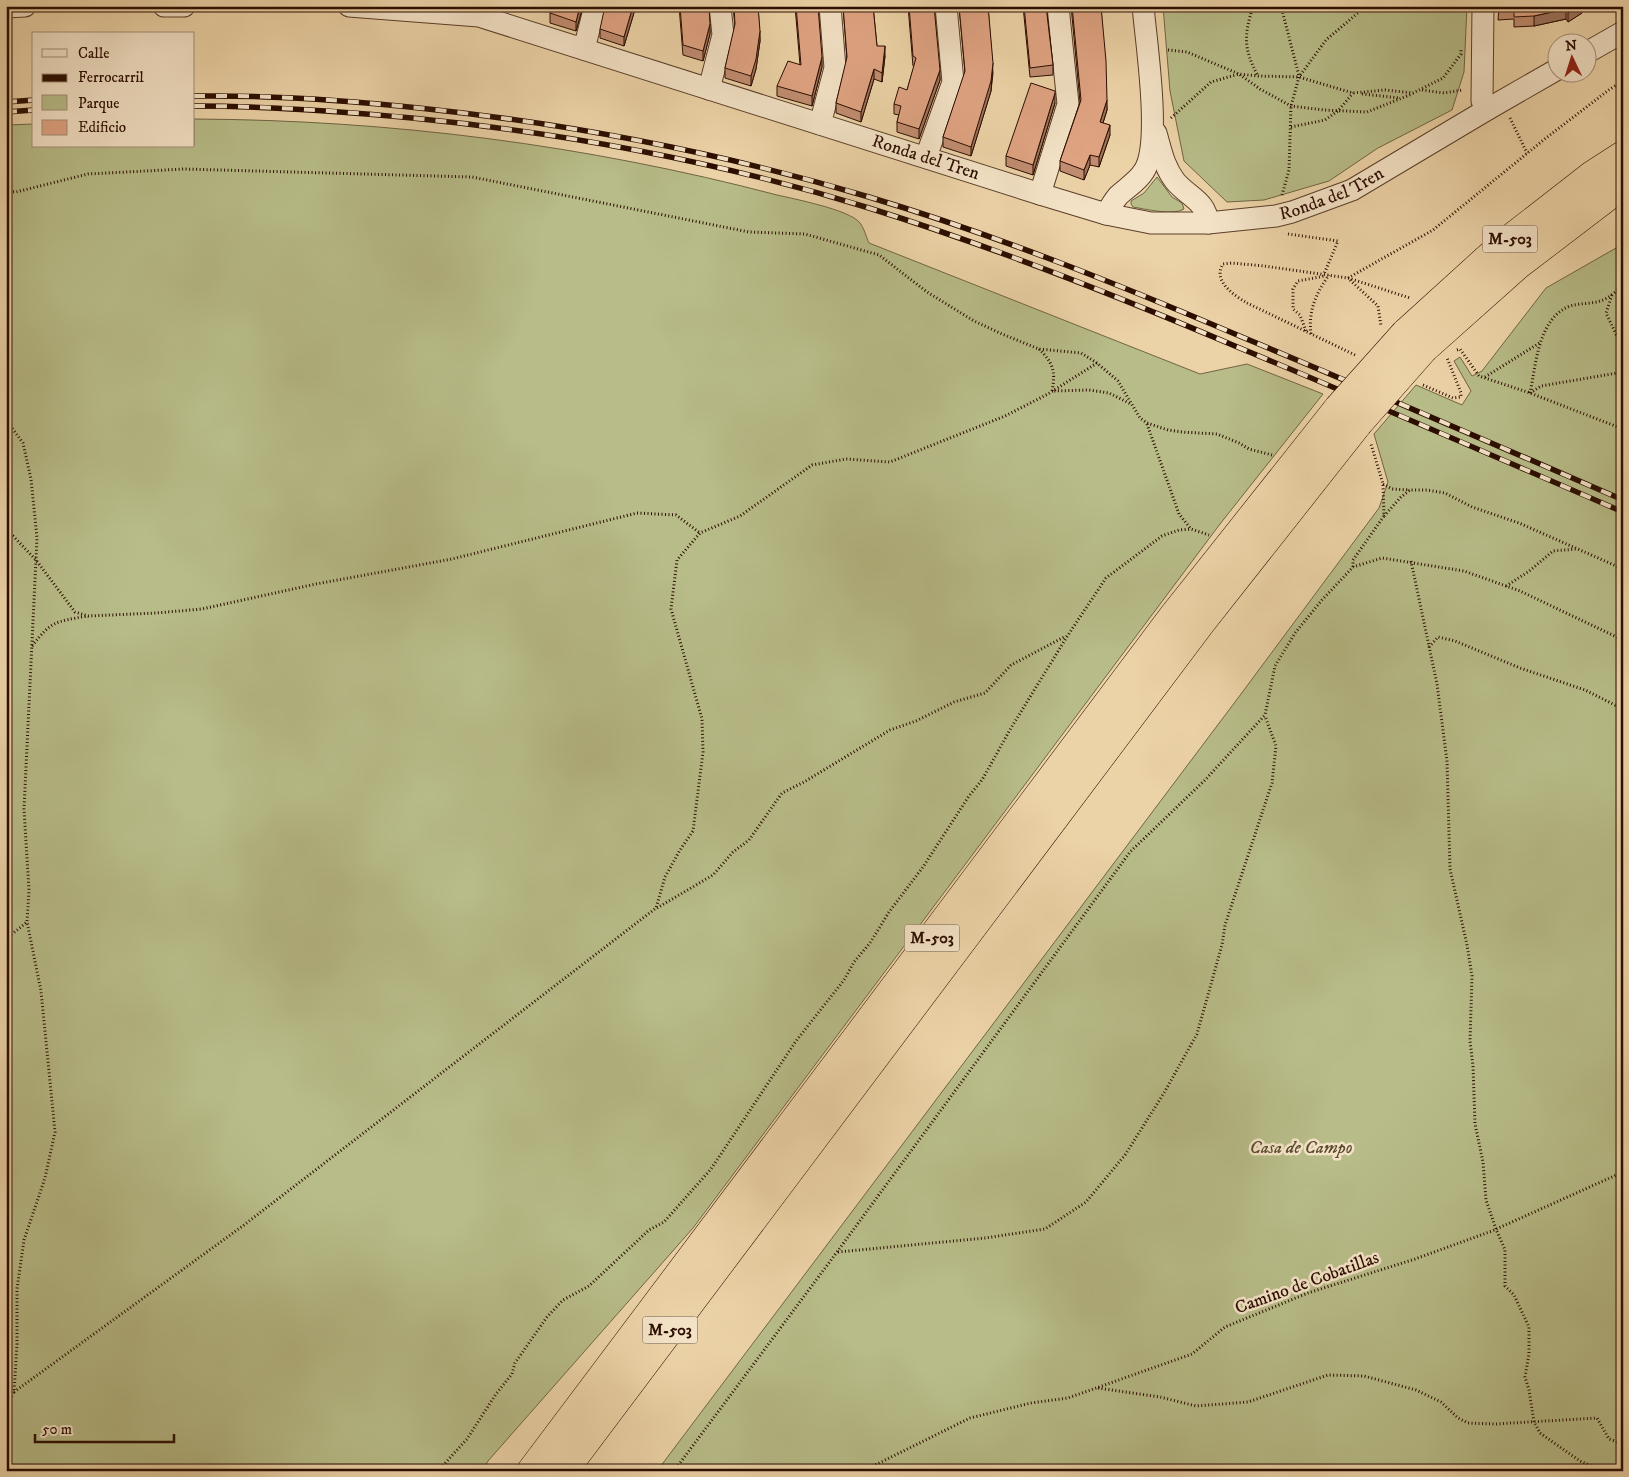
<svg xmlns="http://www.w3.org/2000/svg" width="1629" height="1477" font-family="'IM FELL DW Pica',serif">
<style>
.green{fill:#b7bc88;stroke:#716444}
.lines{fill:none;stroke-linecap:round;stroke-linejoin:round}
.minor-casing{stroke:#5b3e2a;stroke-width:23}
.trunk-casing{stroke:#2b0d00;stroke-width:29}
.motorway-casing{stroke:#2b0d00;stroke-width:29}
.path{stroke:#2b0d00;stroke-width:3;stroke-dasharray:1 2.5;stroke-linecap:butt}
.minor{stroke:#f3e2c6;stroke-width:21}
.trunk{stroke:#ecd3a7;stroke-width:28}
.motorway{stroke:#ecd3a7;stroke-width:28}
.rail-casing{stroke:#2b0d00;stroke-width:5.5}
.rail{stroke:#f3e2c6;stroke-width:4;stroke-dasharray:11;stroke-linecap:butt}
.trunk-bridge-casing{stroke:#2b0d00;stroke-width:29;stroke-linecap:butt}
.trunk-bridge{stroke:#ecd3a7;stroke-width:28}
.wall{fill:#c18d71;stroke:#2b0d00}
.shaded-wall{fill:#9d735c;stroke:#2b0d00}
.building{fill:#e0a483;stroke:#2b0d00}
.labels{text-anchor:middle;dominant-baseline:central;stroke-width:5;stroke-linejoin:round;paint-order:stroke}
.shield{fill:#f3e2c6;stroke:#674d3b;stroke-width:1}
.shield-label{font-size:16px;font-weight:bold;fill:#2b0d00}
.street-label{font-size:18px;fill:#2b0d00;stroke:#f3e2c6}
.park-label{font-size:18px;font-style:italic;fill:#5c4a30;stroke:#f3e2c6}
</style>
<rect width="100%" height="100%" fill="#ecd3a7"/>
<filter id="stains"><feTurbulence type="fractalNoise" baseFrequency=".004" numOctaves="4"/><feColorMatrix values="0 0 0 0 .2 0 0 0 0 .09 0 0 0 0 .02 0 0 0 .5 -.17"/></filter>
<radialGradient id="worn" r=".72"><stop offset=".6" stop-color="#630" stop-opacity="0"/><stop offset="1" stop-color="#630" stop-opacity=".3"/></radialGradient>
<path class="green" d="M 1163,6 L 1467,6 L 1464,72 L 1452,110 L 1378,148 L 1329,181 L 1264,200 L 1227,202 L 1184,161 L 1170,91 Z
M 194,119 C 391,120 587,145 777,195 C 795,199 849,210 859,222 C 864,227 866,237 869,243 L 1200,374 L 1247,364 L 1323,394 L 1220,524 L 693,1228 L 488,1461 L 482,1471 L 6,1471 L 6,125 L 34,124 L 34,146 L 194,146 Z
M 1157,177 L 1172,197 L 1182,203 L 1184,209 C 1174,216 1145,209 1133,207 L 1131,204 L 1131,201 L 1144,193 Z
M 1623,244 L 1623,1471 L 657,1471 L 1238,698 L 1379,508 L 1388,482 L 1374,434 L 1416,385 L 1462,405 L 1471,391 L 1454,361 L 1460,357 L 1472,376 L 1482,371 L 1546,288 Z"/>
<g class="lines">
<defs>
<g id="minor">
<path d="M 164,6 L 184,6"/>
<path id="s1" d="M 349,6 L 479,16 L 1040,194 L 1106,214 L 1151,223 L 1208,223 L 1276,216 L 1292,212 L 1352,190 L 1488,109 L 1556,70"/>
<path d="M 1483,6 L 1482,101 L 1488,109"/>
<path d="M 6,7 L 25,6"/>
<path d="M 584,49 L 595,6"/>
<path d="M 1586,53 L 1623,32"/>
<path d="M 709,89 L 723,35 L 720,6"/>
<path d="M 820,124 L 835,68 L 830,6"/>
<path d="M 1156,133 C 1161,150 1164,167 1175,181 C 1188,197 1206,200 1208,223"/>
<path d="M 926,157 L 953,82 L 946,6"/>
<path d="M 1040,194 L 1068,104 L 1058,6"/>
<path d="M 1106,214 C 1110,208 1114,200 1119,195 C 1128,187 1138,181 1144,171 C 1162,144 1146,42 1143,6"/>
</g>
<path id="trunk" d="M 1405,333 L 1502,245 L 1592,175 L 1623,155
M 1424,349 L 1517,266 L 1623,185"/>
<path id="motorway" d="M 531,1471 L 1173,616 L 1338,408
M 564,1471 L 1201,623 L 1358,424"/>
</defs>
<use href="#minor" class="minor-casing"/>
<use href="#trunk" class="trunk-casing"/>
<use href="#motorway" class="motorway-casing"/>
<path class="path" d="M 1253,6 C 1244,36 1243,48 1258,76
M 1281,6 L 1299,76
M 1168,50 L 1187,52 L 1239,74 L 1258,76 L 1299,77 L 1353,93 L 1385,90 L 1413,93 L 1443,78 L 1461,54 L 1461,49
M 1422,90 L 1444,93 L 1463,90
M 1362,94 L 1400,98
M 1171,118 L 1211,82 L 1239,74 L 1260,89 L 1291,106 L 1324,110 L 1367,112 L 1412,94
M 1510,118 L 1527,153
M 1291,127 L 1325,120 L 1338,111 L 1353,93
M 6,191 L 16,192 L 88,174 L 184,169 L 472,177 L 749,232 L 805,234 L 879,255 L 927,292 L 974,321 L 1002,334 L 1039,349 L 1081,353 L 1097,363 L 1118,381 L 1140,418 L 1147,423 L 1168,430 L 1182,432 L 1217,434 L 1239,443 L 1249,449 L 1272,455
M 1282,195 L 1289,170 L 1291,106 L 1299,77 L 1326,40 L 1366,6
M 1288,234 L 1338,241 L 1324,274
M 1348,278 L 1433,230 L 1546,138 L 1610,89 L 1623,81
M 1350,280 L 1378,306 L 1381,326
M 1612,295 L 1606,313 L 1616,334 L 1623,338
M 1306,331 L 1300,315 L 1293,309 L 1293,289 L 1298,281 L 1325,276
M 1311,334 C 1308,311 1316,293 1329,275
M 1039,349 C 1053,363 1056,371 1052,391 L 1089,390 L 1109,393 L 1131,404
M 1457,350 L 1460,349 L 1479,376 L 1530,393 L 1623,429
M 1355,355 L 1247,303 C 1235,296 1212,281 1223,264 L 1232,263 L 1264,266 L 1348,278 L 1410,298
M 1485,377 L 1541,342
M 1423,385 L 1453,398 L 1461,397 L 1461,393 L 1447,358
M 1530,393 C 1536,365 1538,318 1570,306 C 1580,303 1591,304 1600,301 C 1608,299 1616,291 1623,286
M 1530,393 L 1541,386 L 1623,372
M 6,420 L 23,443 L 31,479 L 37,538 L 24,809 L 29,890 L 27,922 L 41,991 L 55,1132 L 45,1178 L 24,1240 L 17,1289 L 17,1344 L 14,1392 L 6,1407
M 1147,424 L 1179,514 L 1191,529 L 1209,535
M 1383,484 L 1392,489 L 1410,490
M 1384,516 L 1401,497 L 1410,490 L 1427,490 L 1445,493 L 1472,507 L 1519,523 L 1623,569
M 6,534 L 13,536 L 36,560 L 75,612 L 88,616 L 156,613 L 202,609 L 316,584 L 452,559 L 637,513 L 676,515 L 700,533
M 1411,561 L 1437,684 L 1447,761 L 1450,869 L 1467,945 L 1472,976 L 1470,1041 L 1473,1066 L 1475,1124 L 1483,1162 L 1486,1200 L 1496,1229 L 1505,1250 L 1505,1286 L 1514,1295 L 1529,1327 L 1529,1354 L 1525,1377 L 1529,1390 L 1534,1422 L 1540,1433 L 1580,1461 L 1603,1471
M 1353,567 L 1353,560 L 1384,516 L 1383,484 L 1371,444
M 1506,586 L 1528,572 L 1553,551 L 1576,549
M 32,646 C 52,620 56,622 87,616
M 1429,647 L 1438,637 L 1455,641 L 1520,668 L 1585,690 L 1615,705 L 1623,705
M 657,908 L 713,875 L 733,852 L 749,840 L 782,793 L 804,782 L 890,730 L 916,721 L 954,702 L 985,693 L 1011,665 L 1066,636
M 6,939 L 27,922
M 838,1252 L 985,1238 L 1045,1229 L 1086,1202 L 1125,1155 L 1164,1093 L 1197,1034 L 1222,945 L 1225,925 L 1272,783 L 1276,746 L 1265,716
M 1098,1388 L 1160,1397 L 1196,1406 L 1248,1402 L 1328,1375 L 1364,1376 L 1416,1390 L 1441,1402 L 1458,1418 L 1468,1423 L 1495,1424 L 1597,1418 L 1609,1439 L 1623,1444
M 14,1392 L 244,1225 L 656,908 L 665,877 L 680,850 L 693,831 L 703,752 L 702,719 L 671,609 L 677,560 L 700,533 L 740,516 L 812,465 L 846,459 L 890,462 L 1005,416 L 1048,394 L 1097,363
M 438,1471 L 467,1439 L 496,1394 L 512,1374 L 515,1363 L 547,1317 L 563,1300 L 589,1286 L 649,1230 L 664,1222 L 711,1169 L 796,1041 L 844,980 L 854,962 L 870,943 L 889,912 L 923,867 L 969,796 L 982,780 L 1011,728 L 1068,635 L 1106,578 L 1162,536 L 1179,530 L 1191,529
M 674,1471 L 837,1252 L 1130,852 L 1205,780 L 1265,715 L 1275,666 L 1295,633 L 1322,600 L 1353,567 L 1382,558 L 1464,571 L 1520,591 L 1623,640
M 863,1471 L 970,1418 L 1031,1403 L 1068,1398 L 1192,1354 L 1225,1327 L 1308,1293 L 1415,1259 L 1492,1231 L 1623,1172"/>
<use href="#minor" class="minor"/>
<use href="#trunk" class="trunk"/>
<use href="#motorway" class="motorway"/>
<defs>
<path id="rail" d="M 194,96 C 269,95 344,100 419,108 C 572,124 722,153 869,197 C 996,235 1120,285 1242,337 C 1370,390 1496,445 1623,500
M 6,102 L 34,100
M 194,106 C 266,106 339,111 412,118 C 566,133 720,162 869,208 C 994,247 1115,295 1235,346 C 1365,400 1494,456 1623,512
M 6,112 L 34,110"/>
</defs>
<use href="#rail" class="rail-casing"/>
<use href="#rail" class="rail"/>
<defs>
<path id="trunk-bridge" d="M 1338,408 L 1405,333
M 1358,424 L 1424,349"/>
</defs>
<use href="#trunk-bridge" class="trunk-bridge-casing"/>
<use href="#trunk-bridge" class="trunk-bridge"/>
</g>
<path class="wall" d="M 498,6 L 508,6 L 507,9 Z
M 552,6 L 583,6 L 576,31 L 550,23 L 550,13 Z
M 636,6 L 624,46 L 600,38 L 600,29 Z
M 679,6 L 709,6 L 710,34 L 703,61 L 683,55 Z
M 733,6 L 758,6 L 760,41 L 756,69 L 751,86 L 725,78 L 725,68 L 735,27 Z
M 795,6 L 818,6 L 822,67 L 812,106 L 777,96 L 777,86 L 800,65 Z
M 843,6 L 873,6 L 877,46 L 885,56 L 882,82 L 874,79 L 861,122 L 836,113 L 836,103 L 847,60 Z
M 908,6 L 934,6 L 940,80 L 919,139 L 897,132 L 897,122 L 899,115 L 894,114 L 894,104 L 907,90 L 914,67 L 913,66 Z
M 959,6 L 988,6 L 993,73 L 991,91 L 971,156 L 943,147 L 943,137 L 965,73 Z
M 1023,6 L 1046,6 L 1053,65 L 1053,75 L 1030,77 Z
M 1071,6 L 1101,6 L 1107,110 L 1103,123 L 1110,135 L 1099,167 L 1090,165 L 1084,180 L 1060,171 L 1060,161 L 1080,102 Z
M 1499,6 L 1584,6 L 1582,7 L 1582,13 L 1568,22 L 1566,19 L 1534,26 L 1514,27 L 1514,19 L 1498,20 Z
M 1055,103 L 1033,175 L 1006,166 L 1006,156 Z"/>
<path class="shaded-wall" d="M 580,6 L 583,6 L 576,31 L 576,22 Z
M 633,6 L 636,6 L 624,46 L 624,37 Z
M 1578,6 L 1584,6 L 1582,7 L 1582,13 L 1568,22 L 1568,13 Z
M 1566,9 L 1566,19 L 1534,26 L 1534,16 Z
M 710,24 L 710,34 L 703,61 L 703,51 Z
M 760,31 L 760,41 L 756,69 L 751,86 L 751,76 Z
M 885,46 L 885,56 L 882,82 L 882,73 Z
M 822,57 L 822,67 L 812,106 L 812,96 Z
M 993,63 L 991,91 L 971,156 L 971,147 Z
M 874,69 L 874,79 L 861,122 L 861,112 Z
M 940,70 L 940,80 L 919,139 L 919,129 Z
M 1055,93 L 1055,103 L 1033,175 L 1033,165 Z
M 1107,100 L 1107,110 L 1100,132 L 1100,122 Z
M 1110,125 L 1110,135 L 1099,167 L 1099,157 Z
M 1090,155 L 1090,165 L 1084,180 L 1084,170 Z"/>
<path class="building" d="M 552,6 L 580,6 L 576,22 L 550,13 Z
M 605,6 L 633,6 L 624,37 L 600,29 Z
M 680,6 L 709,6 L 710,24 L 703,51 L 683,45 Z
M 734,6 L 758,6 L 760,31 L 756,59 L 751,76 L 725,68 L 735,24 Z
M 796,6 L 818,6 L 822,57 L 812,96 L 777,86 L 788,61 L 801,65 Z
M 843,6 L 873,6 L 877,46 L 885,46 L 882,73 L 874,69 L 861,112 L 836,103 L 847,57 Z
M 909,6 L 934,6 L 940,70 L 919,129 L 897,122 L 901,106 L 894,104 L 899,87 L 907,90 L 916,58 L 913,56 Z
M 959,6 L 988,6 L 993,63 L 991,81 L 971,147 L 943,137 L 965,71 Z
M 1024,6 L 1046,6 L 1053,65 L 1030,68 Z
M 1072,6 L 1101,6 L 1106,61 L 1107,100 L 1100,122 L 1110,125 L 1099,157 L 1090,155 L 1084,170 L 1060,161 L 1081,100 Z
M 1499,6 L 1578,6 L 1568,13 L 1566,9 L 1534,16 L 1514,17 L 1514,9 L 1498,10 Z
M 1031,83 L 1055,91 L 1055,93 L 1033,165 L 1006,156 Z"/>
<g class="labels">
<g class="shield">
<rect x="1482.5" y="225.5" width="55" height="27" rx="4"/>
<rect x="904.5" y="924.5" width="55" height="27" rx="4"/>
<rect x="642.5" y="1316.5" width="55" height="27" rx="4"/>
</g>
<g class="shield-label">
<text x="1510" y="239">M-503</text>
<text x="932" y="938">M-503</text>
<text x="670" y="1330">M-503</text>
</g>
<g class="street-label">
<text stroke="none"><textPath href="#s1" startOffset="599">Ronda del Tren</textPath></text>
<text stroke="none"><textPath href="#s1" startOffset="1019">Ronda del Tren</textPath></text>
<text transform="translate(1307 1283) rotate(-20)">Camino de Cobatillas</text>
</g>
<g class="park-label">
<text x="1301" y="1148">Casa de Campo</text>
</g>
</g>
<rect width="1629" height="1477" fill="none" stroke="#ecd3a7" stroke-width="25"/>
<rect x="8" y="8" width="1614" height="1462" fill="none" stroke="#2b0d00" stroke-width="2.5"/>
<rect x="12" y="12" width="1604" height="1452" fill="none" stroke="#2b0d00"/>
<rect x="32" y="32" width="162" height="115" fill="#f3e2c6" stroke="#a38d77"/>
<rect x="42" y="49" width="25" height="8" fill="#f3e2c6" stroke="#a38d77"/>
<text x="78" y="58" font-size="15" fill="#2b0d00">Calle</text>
<rect x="42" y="74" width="25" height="8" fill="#2b0d00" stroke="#a38d77"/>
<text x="78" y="82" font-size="15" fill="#2b0d00">Ferrocarril</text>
<rect x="42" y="95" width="25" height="15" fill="#b7bc88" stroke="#a38d77"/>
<text x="78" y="108" font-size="15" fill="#2b0d00">Parque</text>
<rect x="42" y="120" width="25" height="15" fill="#e0a483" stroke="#a38d77"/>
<text x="78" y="132" font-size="15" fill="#2b0d00">Edificio</text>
<g transform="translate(1572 58) rotate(356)"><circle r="24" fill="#f3e2c6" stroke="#a38d77"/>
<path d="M0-4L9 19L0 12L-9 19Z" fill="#8f2418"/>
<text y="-8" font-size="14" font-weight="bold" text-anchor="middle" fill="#2b0d00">N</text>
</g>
<path d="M35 1434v8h139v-8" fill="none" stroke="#2b0d00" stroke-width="2.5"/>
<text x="42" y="1434" font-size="15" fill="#2b0d00" stroke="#f3e2c6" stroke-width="4" paint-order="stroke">50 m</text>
<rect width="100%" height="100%" filter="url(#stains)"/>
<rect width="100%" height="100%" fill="url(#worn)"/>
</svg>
